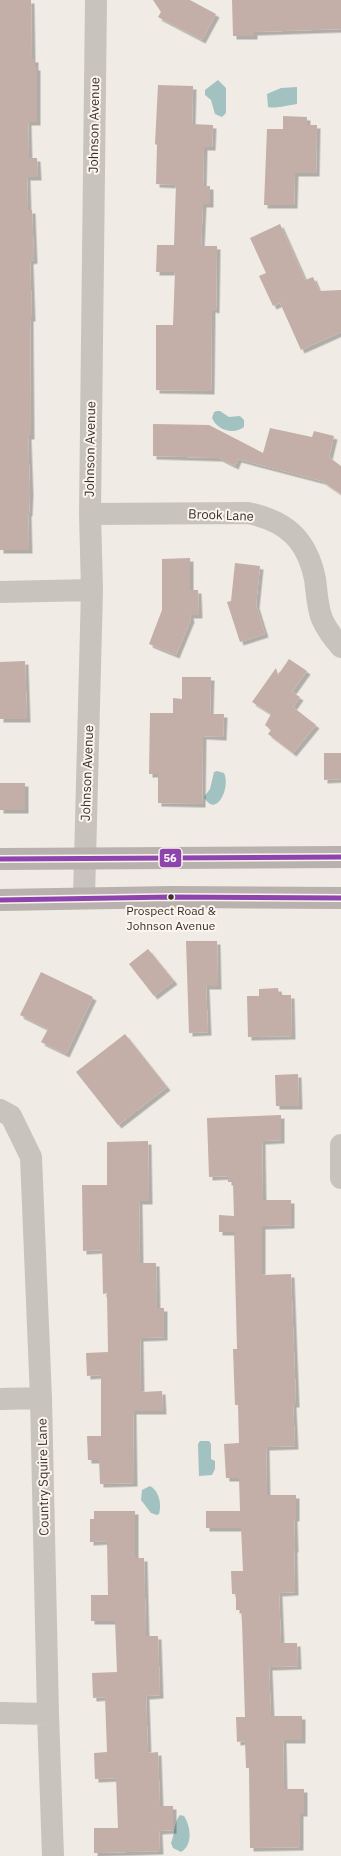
<svg xmlns="http://www.w3.org/2000/svg" width="341" height="1856" font-family="'IBM Plex Sans',sans-serif">
<style>
.water{fill:#a1c2c1}
.building{fill:#c3afa7;filter:url(#shadow)}
.lines{fill:none;stroke-linecap:round;stroke-linejoin:round}
.minor{stroke:#c9c3be;stroke-width:22}
.major{stroke:#b8b1ad;stroke-width:22}
.bus-1-casing{stroke:#fbf5ee;stroke-width:8}
.bus-1{stroke:#8e44ad;stroke-width:5}
.bus-dot{fill:#3b302b;stroke:#fbf5ee;stroke-width:1.5}
.labels{text-anchor:middle;dominant-baseline:central;stroke-width:4;stroke-linejoin:round;paint-order:stroke}
.bus-label{font-size:12px;fill:#3b302b;stroke:#fbf5ee}
.street-label{font-size:13px;fill:#3b302b;stroke:#fbf5ee}
.line-badge{stroke:#fbf5ee;stroke-width:1.5}
.badge-label{font-size:11px;text-anchor:middle;font-weight:bold;fill:#fff}
</style>
<defs>
<filter id="shadow"><feDropShadow dx="3.5" dy="3.5" stdDeviation="0" flood-color="#0004"/></filter>
</defs>
<rect width="100%" height="100%" fill="#f0ebe5"/>
<path class="water" d="M 218,80 L 226,88 L 226,113 L 222,117 L 215,114 L 211,100 L 205,95 L 205,90 Z
M 297,87 L 297,104 C 288,105 276,109 268,107 L 267,94 L 281,88 Z
M 217,411 L 220,411 L 229,417 L 240,416 L 244,420 L 244,427 C 233,435 217,430 212,418 L 214,412 Z
M 217,771 L 224,773 C 231,788 216,819 204,797 L 210,789 L 214,772 Z
M 200,1441 L 209,1441 L 211,1444 L 211,1459 L 215,1461 L 215,1469 L 212,1475 L 199,1476 L 198,1444 Z
M 150,1486 C 159,1491 162,1504 159,1514 L 157,1515 L 151,1513 L 141,1500 L 142,1490 Z
M 180,1815 L 184,1816 C 191,1827 193,1845 181,1852 L 173,1848 L 171,1843 C 175,1834 174,1821 180,1815 Z"/>
<path class="building" d="M 0,0 L 31,0 L 32,59 L 35,59 L 35,67 L 37,67 L 37,122 L 28,122 L 29,158 L 37,158 L 38,177 L 27,177 L 28,210 L 32,210 L 34,260 L 30,261 L 32,318 L 30,318 L 31,436 L 28,436 L 30,492 L 29,513 L 28,513 L 29,550 L 0,550 Z
M 153,0 L 190,0 L 216,14 L 202,40 L 158,17 L 161,12 Z
M 232,0 L 341,0 L 341,29 L 254,32 L 254,36 L 233,36 Z
M 158,85 L 193,86 L 192,124 L 213,125 L 212,147 L 204,147 L 203,186 L 210,186 L 210,204 L 203,204 L 201,246 L 217,246 L 216,310 L 212,309 L 211,391 L 156,390 L 156,325 L 173,325 L 175,272 L 156,272 L 157,245 L 174,245 L 176,185 L 156,184 L 157,145 L 155,144 Z
M 283,116 L 307,117 L 307,125 L 317,125 L 316,173 L 295,173 L 294,205 L 264,205 L 267,129 L 283,129 Z
M 280,224 L 305,280 L 313,277 L 319,291 L 341,290 L 341,332 L 301,350 L 280,303 L 273,306 L 259,276 L 266,273 L 250,238 Z
M 153,424 L 209,425 L 263,453 L 270,428 L 312,437 L 314,431 L 334,436 L 329,457 L 341,466 L 341,494 L 322,481 L 238,459 L 235,466 L 219,458 L 153,456 Z
M 190,558 L 190,590 L 198,590 L 199,615 L 190,615 L 191,619 L 176,655 L 149,644 L 162,610 L 162,559 Z
M 235,563 L 260,566 L 256,605 L 265,634 L 240,642 L 227,602 L 231,601 Z
M 289,659 L 307,671 L 292,692 L 300,697 L 293,707 L 316,725 L 293,753 L 268,734 L 271,730 L 265,725 L 271,714 L 252,702 L 276,668 L 278,675 Z
M 25,661 L 27,719 L 0,719 L 0,662 Z
M 182,677 L 211,677 L 210,714 L 224,714 L 223,737 L 203,736 L 202,804 L 158,803 L 158,774 L 149,774 L 150,713 L 173,713 L 173,698 L 182,699 Z
M 324,753 L 341,753 L 341,779 L 324,780 Z
M 0,783 L 25,783 L 25,810 L 0,810 Z
M 186,941 L 217,941 L 218,986 L 206,986 L 208,1032 L 189,1033 Z
M 148,949 L 174,981 L 154,996 L 129,964 Z
M 41,972 L 93,997 L 66,1054 L 41,1042 L 48,1029 L 20,1015 Z
M 278,988 L 279,995 L 291,995 L 292,1036 L 248,1037 L 247,996 L 259,996 L 259,989 Z
M 125,1034 L 167,1087 L 118,1125 L 76,1072 Z
M 298,1074 L 299,1106 L 276,1106 L 275,1075 Z
M 281,1115 L 281,1140 L 262,1141 L 263,1200 L 291,1200 L 291,1225 L 262,1226 L 262,1275 L 291,1274 L 296,1404 L 293,1404 L 295,1446 L 266,1447 L 267,1495 L 296,1495 L 296,1518 L 294,1518 L 295,1549 L 294,1549 L 295,1592 L 279,1593 L 281,1643 L 297,1643 L 298,1666 L 269,1667 L 271,1716 L 302,1716 L 302,1740 L 283,1740 L 284,1789 L 304,1789 L 304,1813 L 300,1813 L 300,1847 L 250,1848 L 249,1768 L 246,1768 L 245,1741 L 237,1742 L 236,1717 L 245,1717 L 242,1622 L 241,1610 L 236,1610 L 236,1594 L 232,1594 L 231,1571 L 243,1571 L 241,1528 L 206,1528 L 206,1511 L 240,1511 L 239,1478 L 226,1478 L 224,1444 L 239,1443 L 238,1405 L 235,1405 L 233,1349 L 237,1349 L 234,1232 L 219,1232 L 219,1215 L 234,1216 L 233,1182 L 228,1182 L 228,1176 L 209,1177 L 207,1118 Z
M 148,1141 L 149,1201 L 139,1201 L 140,1263 L 156,1263 L 157,1308 L 164,1308 L 164,1337 L 140,1338 L 141,1392 L 162,1391 L 163,1411 L 133,1411 L 134,1483 L 100,1484 L 99,1460 L 88,1460 L 87,1436 L 101,1436 L 101,1375 L 87,1376 L 86,1353 L 108,1352 L 107,1293 L 103,1294 L 102,1250 L 83,1251 L 82,1185 L 107,1185 L 107,1142 Z
M 94,1511 L 135,1511 L 135,1558 L 144,1558 L 146,1636 L 158,1636 L 160,1695 L 146,1696 L 148,1753 L 158,1752 L 160,1806 L 173,1806 L 173,1830 L 159,1831 L 160,1851 L 94,1853 L 94,1828 L 118,1828 L 116,1778 L 95,1779 L 94,1753 L 107,1752 L 105,1697 L 93,1698 L 92,1673 L 117,1672 L 115,1621 L 91,1621 L 91,1595 L 108,1595 L 107,1541 L 90,1542 L 90,1519 L 94,1519 Z"/>
<g class="lines">
<path class="minor" d="M 90,514 L 248,513 C 287,521 307,540 315,579 C 317,593 317,606 322,619 C 327,630 333,638 341,647
M 0,592 L 92,590
M 84,898 L 92,590 L 90,514 L 96,0
M 0,1110 L 11,1116 L 31,1157 L 41,1398 L 48,1714 L 53,1856
M 341,1145 L 341,1178
M 0,1399 L 41,1398
M 0,1713 L 48,1714"/>
<path class="major" d="M 0,859 L 341,857
M 0,900 L 170,897 L 341,898"/>
<defs>
<path id="bus-1" d="M 0,859 L 341,857
M 0,900 L 170,897 L 341,898"/>
</defs>
<use href="#bus-1" class="bus-1-casing"/>
<use href="#bus-1" class="bus-1"/>
</g>
<circle class="bus-dot" cx="171" cy="897" r="3.5"/>
<g class="labels">
<g class="bus-label">
<text x="171" y="910">Prospect Road &amp;<tspan x="171" dy="15">Johnson Avenue</tspan></text>
</g>
<g class="street-label">
<text transform="translate(94 125) rotate(-89)">Johnson Avenue</text>
<text transform="translate(90 449) rotate(-89)">Johnson Avenue</text>
<text transform="translate(221 515) rotate(2)">Brook Lane</text>
<text transform="translate(87 773) rotate(-88)">Johnson Avenue</text>
<text transform="translate(43 1477) rotate(-91)">Country Squire Lane</text>
</g>
</g>
<rect class="line-badge" x="159" y="848" width="23" height="20" rx="4" fill="#8e44ad"/>
<g class="badge-label">
<text x="170" y="862">56</text>
</g>
</svg>
